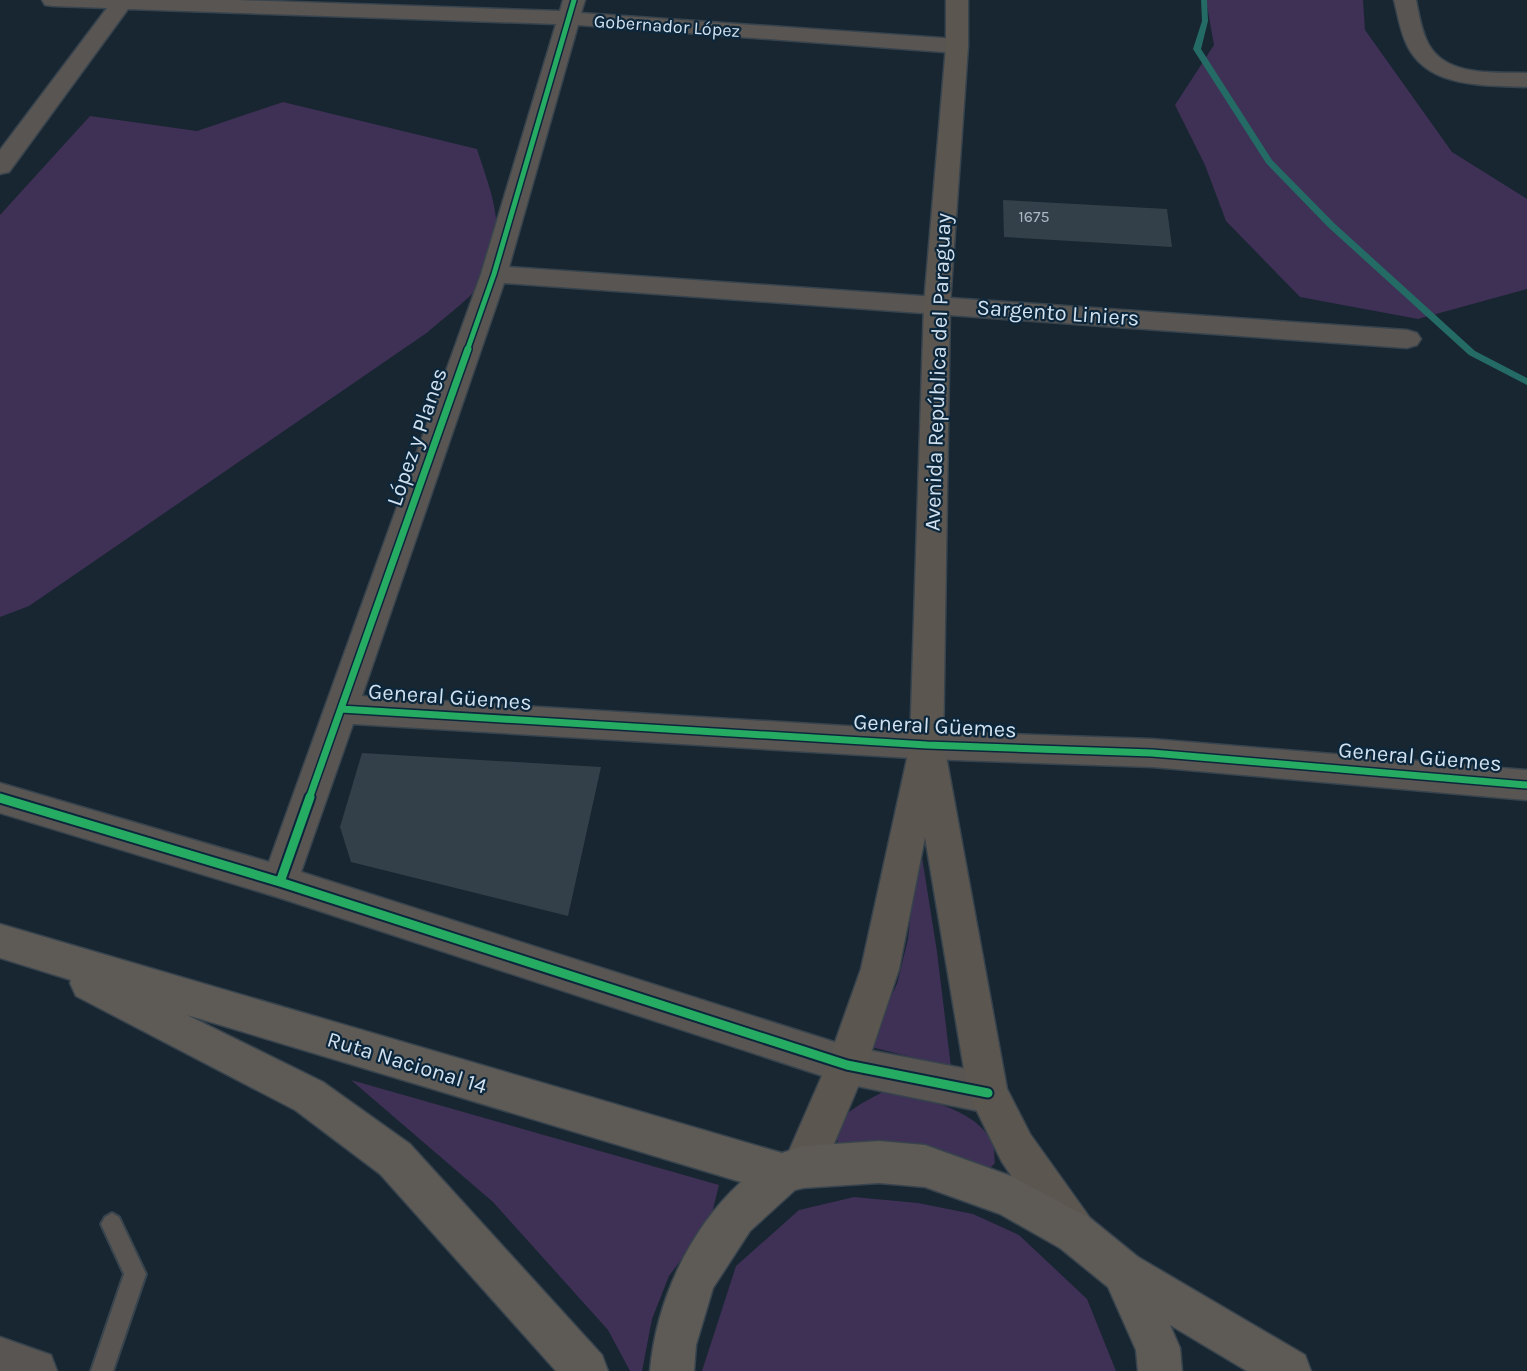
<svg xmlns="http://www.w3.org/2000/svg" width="1527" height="1371" font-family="Karla,sans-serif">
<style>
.green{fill:#3f3055}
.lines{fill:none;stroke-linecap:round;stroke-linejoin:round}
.stream{fill:#246b65;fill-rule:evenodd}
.building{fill:#344049}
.lane-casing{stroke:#37434d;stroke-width:4}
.street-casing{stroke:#37434d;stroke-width:3}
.secondary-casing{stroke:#37434d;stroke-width:3}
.highway-casing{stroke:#37434d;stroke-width:3}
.lane{fill:#585552;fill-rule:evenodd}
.street{fill:#585552;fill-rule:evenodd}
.secondary{fill:#5c5650;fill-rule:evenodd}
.highway{fill:#5e5a56;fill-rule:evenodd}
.cycleway-far2-casing{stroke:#0c273c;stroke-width:8}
.cycleway-far1-casing{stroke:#0c273c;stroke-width:10}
.cycleway-casing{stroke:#0c273c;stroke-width:13}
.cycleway-far2{stroke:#26ab63;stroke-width:5}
.cycleway-far1{stroke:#26ab63;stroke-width:7}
.cycleway{stroke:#26ab63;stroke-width:9}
.labels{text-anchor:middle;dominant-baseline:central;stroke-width:4.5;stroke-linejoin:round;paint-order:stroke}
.far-number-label{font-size:16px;fill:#aab9c6}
.far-street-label{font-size:18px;fill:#d1e1ef;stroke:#0c273c}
.street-label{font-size:22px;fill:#d1e1ef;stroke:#0c273c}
</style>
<rect width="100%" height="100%" fill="#172631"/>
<path class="green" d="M 1206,0 L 1363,0 L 1365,30 L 1452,152 L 1527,199 L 1527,289 L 1418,319 L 1300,297 L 1226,221 L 1205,165 L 1175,105 L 1214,45 Z
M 283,102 L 477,149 C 492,196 510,234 482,282 C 474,296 441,320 428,332 L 29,606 L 0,617 L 0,215 L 90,116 L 197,131 Z
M 919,838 L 937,952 L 951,1067 L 867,1046 L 897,984 L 908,939 Z
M 351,1080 L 719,1185 L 710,1221 L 669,1276 L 652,1319 L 642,1371 L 630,1371 L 608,1330 L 493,1202 Z
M 887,1090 C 920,1098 980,1109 993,1145 C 995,1150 994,1158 995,1163 L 988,1170 L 839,1147 C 838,1142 836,1136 836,1132 C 837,1113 872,1098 887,1090 Z
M 854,1197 L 918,1203 L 973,1214 L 1019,1235 L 1087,1299 L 1116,1371 L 702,1371 L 736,1266 L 799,1210 Z"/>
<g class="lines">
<path class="stream" d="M 1201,0 L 1207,0 L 1208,21 L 1201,49 L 1272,160 L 1334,223 L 1475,351 L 1527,378 L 1527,385 L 1469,355 L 1328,227 L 1266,163 L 1193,49 L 1202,21 Z"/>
</g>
<path class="building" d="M 1003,200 L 1167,209 L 1172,247 L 1004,237 Z
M 362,753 L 601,767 L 568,916 L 351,862 L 340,827 Z"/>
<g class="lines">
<defs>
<path id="lane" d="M 112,1213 L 119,1217 L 146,1274 L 113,1371 L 91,1371 L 124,1274 L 101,1224 L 105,1217 Z"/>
<path id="street" d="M 42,0 L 237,0 L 560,11 L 563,0 L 585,0 L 581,13 L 957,39 L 965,41 L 968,46 L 965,51 L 957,53 L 578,25 L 509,267 L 1407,330 L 1417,333 L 1421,339 L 1417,345 L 1407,348 L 504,283 L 362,696 L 927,731 L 1152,739 L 1527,770 L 1527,800 L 1152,767 L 927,759 L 353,724 L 301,872 L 847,1046 L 988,1073 L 1002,1079 L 1008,1093 L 1002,1107 L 988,1113 L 847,1084 L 280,898 L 0,813 L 0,783 L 269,862 L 481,274 L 556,24 L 128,9 L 9,172 L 0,174 L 0,150 L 107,8 L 53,6 L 45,5 Z
M 1394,0 L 1416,0 C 1419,14 1421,31 1429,45 C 1447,77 1495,72 1527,73 L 1527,87 C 1486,85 1428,89 1407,45 C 1400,31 1398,15 1394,0 Z
M 0,1337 L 51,1355 L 57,1371 L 0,1371 Z"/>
<path id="secondary" d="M 946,0 L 968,0 L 968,46 L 950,304 L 943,752 L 947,761 L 1007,1089 L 1030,1134 L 1090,1218 L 1096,1233 L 1090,1248 L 1075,1254 L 1060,1248 L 1002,1162 L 968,1093 L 925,837 L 899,969 L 867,1065 L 818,1182 L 803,1188 L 788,1182 L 782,1167 L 828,1062 L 861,969 L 910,745 L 924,304 L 946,46 Z"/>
<path id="highway" d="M 0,924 L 782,1153 L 803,1146 L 879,1141 L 925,1145 L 1011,1176 L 1090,1218 L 1138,1257 L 1305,1355 L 1311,1371 L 1247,1371 L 1170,1325 L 1180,1348 L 1182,1371 L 1138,1371 L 1136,1350 L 1108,1287 L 1060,1248 L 1000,1214 L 925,1187 L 879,1183 L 803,1188 L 795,1190 L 750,1231 L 713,1288 L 696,1345 L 694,1371 L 650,1371 C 656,1302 689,1229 741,1182 L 187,1015 L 323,1082 L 410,1144 L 602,1355 L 608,1371 L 556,1371 L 380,1174 L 295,1110 L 76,996 L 70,983 L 71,980 L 0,958 Z"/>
</defs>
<use href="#lane" class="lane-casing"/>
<use href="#street" class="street-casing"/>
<use href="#secondary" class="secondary-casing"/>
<use href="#highway" class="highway-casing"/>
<use href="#lane" class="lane"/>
<use href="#street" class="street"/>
<use href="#secondary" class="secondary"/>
<use href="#highway" class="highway"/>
<defs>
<path id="cycleway-far2" d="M 467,351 L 494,274 L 574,0"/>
<path id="cycleway-far1" d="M 341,709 L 927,745 L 1152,753 L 1527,785
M 309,799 L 468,349"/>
<path id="cycleway" d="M 0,798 L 280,882 L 847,1065 L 988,1093
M 280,882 L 310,797"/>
</defs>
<use href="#cycleway-far2" class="cycleway-far2-casing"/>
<use href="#cycleway-far1" class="cycleway-far1-casing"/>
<use href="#cycleway" class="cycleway-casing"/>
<use href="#cycleway-far2" class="cycleway-far2"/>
<use href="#cycleway-far1" class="cycleway-far1"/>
<use href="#cycleway" class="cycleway"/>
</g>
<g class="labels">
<g class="far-number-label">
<text x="1034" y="216">1675</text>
</g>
<g class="far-street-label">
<text transform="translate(667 26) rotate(4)">Gobernador López</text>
</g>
<g class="street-label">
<text transform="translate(1058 313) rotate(4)">Sargento Liniers</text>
<text transform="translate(938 372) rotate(-88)">Avenida República del Paraguay</text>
<text transform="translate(417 437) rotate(-71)">López y Planes</text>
<text transform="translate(450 697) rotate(4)">General Güemes</text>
<text transform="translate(935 726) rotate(3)">General Güemes</text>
<text transform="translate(1420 757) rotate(5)">General Güemes</text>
<text transform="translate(407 1063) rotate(17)">Ruta Nacional 14</text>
</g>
</g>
</svg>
